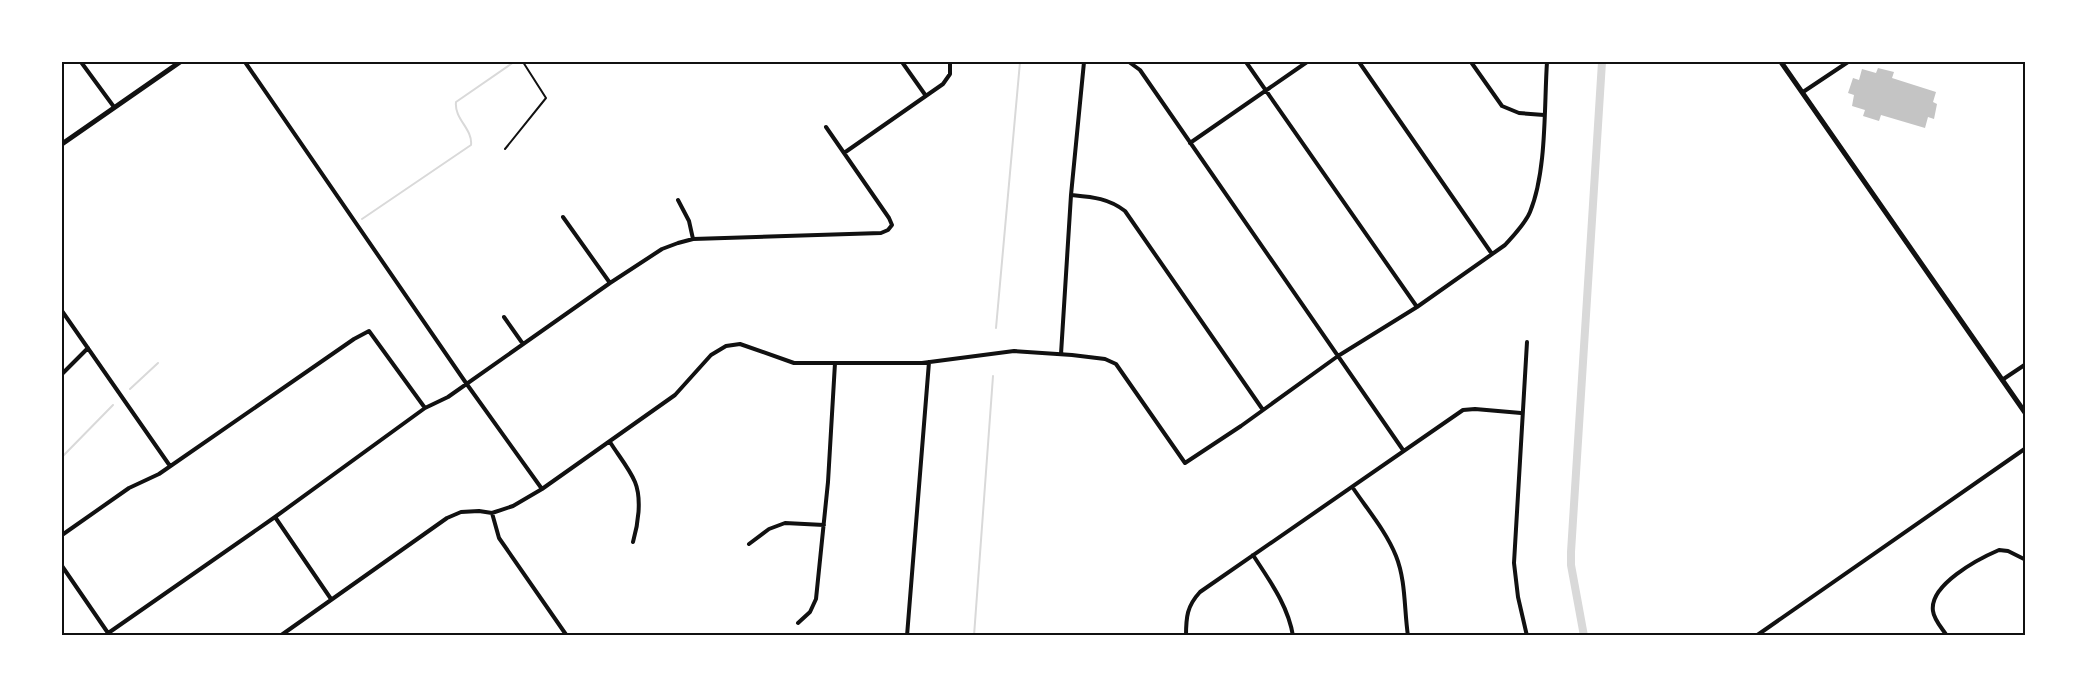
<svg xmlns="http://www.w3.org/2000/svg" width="2087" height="697" font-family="'Space Grotesk',sans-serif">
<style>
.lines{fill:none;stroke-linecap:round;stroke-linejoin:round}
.stream{stroke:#d9d9d9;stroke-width:2}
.canal{stroke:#d9d9d9;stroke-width:8}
.building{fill:#c4c4c4}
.service{stroke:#111;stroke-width:2}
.minor{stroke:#111;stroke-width:4}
.secondary{stroke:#111;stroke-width:5}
.neatline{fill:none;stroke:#111;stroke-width:2}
</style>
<rect width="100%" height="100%" fill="#fff"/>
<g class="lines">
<path class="stream" d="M 362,219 L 471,145 C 473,129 454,119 456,102 L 514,62
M 996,328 L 1020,62
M 130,389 L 158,363
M 62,457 L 113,405
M 974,636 L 993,376"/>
<path class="canal" d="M 1584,636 L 1571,565 L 1571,552 L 1602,62"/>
</g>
<path class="building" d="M 1878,68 L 1894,72 L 1892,78 L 1936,92 L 1933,102 L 1937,104 L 1934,119 L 1928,117 L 1925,128 L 1881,115 L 1879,121 L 1863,116 L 1865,110 L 1852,106 L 1854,95 L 1848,93 L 1853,78 L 1859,80 L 1862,69 L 1876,73 Z"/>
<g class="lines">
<path class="service" d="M 505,149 L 546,98 L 523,62"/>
<path class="minor" d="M 81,62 L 114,107
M 245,62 L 466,383 L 542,489
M 902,62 L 926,96
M 1129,62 L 1140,70 L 1403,450
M 1246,62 L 1417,307
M 1359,62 L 1492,254
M 1471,62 L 1502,106 L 1519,113 L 1544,115
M 1803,92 L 1848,62
M 1190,143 L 1307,62
M 844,153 L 943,84 L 950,74 L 950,62
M 1071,195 C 1092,197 1108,198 1125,211 L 1263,410
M 678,200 L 689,221 L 693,239
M 563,217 L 610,283
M 62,311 L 170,466
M 504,317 L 523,344
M 1527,342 L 1514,563 L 1518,597 L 1527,636
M 1061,354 L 1071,195 L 1084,62
M 62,374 L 88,348
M 2002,380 L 2026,364
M 610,442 C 618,455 629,468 635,482 C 642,499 638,525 633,542
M 1353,488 C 1367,509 1386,531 1396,556 C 1406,581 1404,609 1408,636
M 492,513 L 499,538 L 567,636
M 275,517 L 331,599
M 62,535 L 129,488 L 159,474 L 354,339 L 369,331 L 425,408
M 749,544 L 769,529 L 785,523 L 824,525
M 1253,555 C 1269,580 1288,605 1293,636
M 62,566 L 108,633
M 798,623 L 810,612 L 816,599 L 828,482 L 835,363
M 104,636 L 275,517 L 425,408 L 448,397 L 610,283 L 662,249 L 678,243 L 693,239 L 881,233 L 888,230 L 892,225 L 889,218 L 826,127
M 280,636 L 447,518 L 461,512 L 479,511 L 492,513 L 513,506 L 542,489 L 675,395 L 711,355 L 726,346 L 740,344 L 794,363 L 922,363 L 1014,351 L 1072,355 L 1105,359 L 1116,364 L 1185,463 L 1241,426 L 1338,356 L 1417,307 L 1505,245 C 1514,235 1525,224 1530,212 C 1547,171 1544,106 1547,62
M 907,636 L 929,362
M 1186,636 C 1186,617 1187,606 1200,592 L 1463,410 L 1475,409 L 1521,413
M 1756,636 L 2026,448
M 1947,636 C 1942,628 1934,620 1933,611 C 1929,585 1978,559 1999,550 L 2008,551 L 2026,560"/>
<path class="secondary" d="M 1781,62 L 2026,414
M 62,144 L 180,62"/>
</g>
<rect width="2087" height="697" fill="none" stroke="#ffffff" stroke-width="126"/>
<rect x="63" y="63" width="1961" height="571" class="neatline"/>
</svg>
